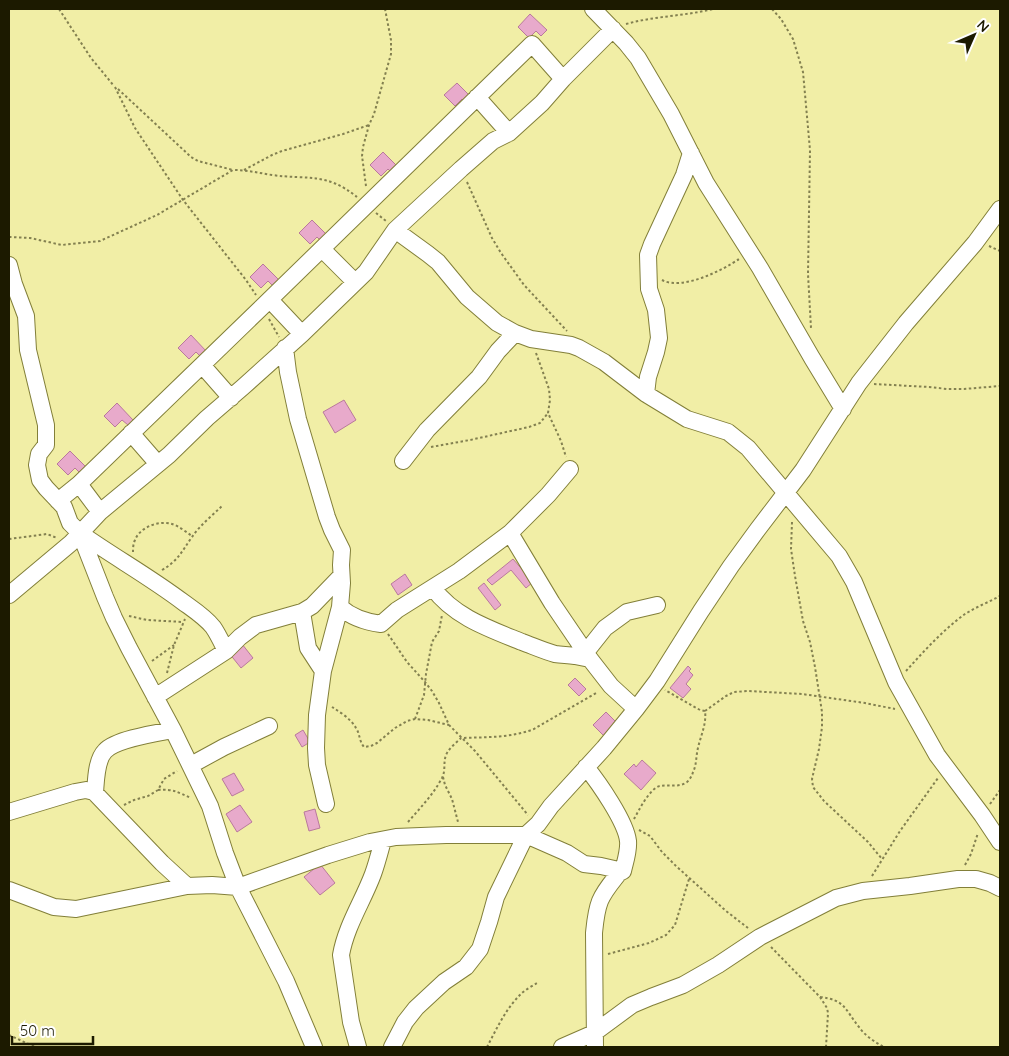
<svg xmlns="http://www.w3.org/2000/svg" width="1009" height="1056" font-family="Quicksand,sans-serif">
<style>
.building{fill:#e8aacb;stroke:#b9799c}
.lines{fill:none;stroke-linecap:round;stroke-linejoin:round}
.minor-casing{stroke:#827f39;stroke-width:18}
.path{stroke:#838050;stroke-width:2;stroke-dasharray:2.5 2.5;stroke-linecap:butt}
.minor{stroke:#fff;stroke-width:16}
</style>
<rect width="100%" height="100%" fill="#f1eea6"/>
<path class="building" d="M 530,14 L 547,30 L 541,36 L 536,31 L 529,38 L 518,27 Z
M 457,83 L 473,99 L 467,105 L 462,99 L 455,106 L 444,95 Z
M 383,152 L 399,168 L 393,174 L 388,169 L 381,176 L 370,165 Z
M 312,220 L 328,236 L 322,242 L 317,237 L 310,244 L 299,233 Z
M 263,264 L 279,280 L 273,286 L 268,281 L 261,288 L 250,277 Z
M 191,335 L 207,352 L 202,358 L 196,352 L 189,359 L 178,348 Z
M 344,400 L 356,420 L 335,433 L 323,412 Z
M 117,403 L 133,420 L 128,425 L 122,420 L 115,427 L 104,416 Z
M 70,451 L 86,467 L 80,473 L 75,468 L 68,475 L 57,464 Z
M 513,559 L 533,582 L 526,588 L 511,570 L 492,585 L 487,580 Z
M 405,574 L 412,585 L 398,595 L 391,584 Z
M 484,583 L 501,605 L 495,610 L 478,588 Z
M 242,644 L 253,658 L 241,668 L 229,653 Z
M 688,666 L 691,669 L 689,671 L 693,675 L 686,684 L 691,689 L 683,698 L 670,688 Z
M 575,678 L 586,689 L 579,696 L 568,685 Z
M 606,712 L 617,723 L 604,736 L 593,725 Z
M 303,730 L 310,742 L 302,747 L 295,735 Z
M 642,760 L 656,773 L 641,790 L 624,774 L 634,764 L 636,767 Z
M 234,773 L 244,790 L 232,796 L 222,779 Z
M 240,805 L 252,822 L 237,832 L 226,814 Z
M 315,809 L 320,828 L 309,831 L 304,812 Z
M 320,864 L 335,883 L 320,895 L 304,877 Z"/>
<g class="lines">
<defs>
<path id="minor" d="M 593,9 L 626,43 L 638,58 L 671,114 L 706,183 L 760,268 L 812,358 L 843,409
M 477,97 L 509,133
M 395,230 L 428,254 L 438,262 L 467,297 L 497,323 L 515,333 L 531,339 L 571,345 L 579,348 L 604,362 L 646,394 L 687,419 L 728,432 L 748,448 L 839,556 L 854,582 L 896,682 L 937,755 L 982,815 L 1000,842
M 322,249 L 355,282
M 9,265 L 14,284 L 26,316 L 28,350 L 46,425 L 46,445 L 39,454 L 37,465 L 40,480 L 46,488 L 64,507 L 70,523 L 80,533 L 105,597 L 114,618 L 129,648 L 173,730 L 210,806 L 225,853 L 238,887 L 286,981 L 314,1047
M 270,300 L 302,334
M 285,348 L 288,372 L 298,419 L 327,517 L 332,530 L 342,550 L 341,565 L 342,583 L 340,607 L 323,671 L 317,715 L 316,748 L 317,765 L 326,804
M 202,365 L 231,398
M 646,394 L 648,377 L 656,352 L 659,338 L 656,310 L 649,289 L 648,255 L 652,244 L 684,175 L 691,153
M 131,433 L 158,464
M 403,461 L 427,430 L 479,377 L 498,351 L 515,333
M 79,484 L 100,512
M 58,501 L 79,484 L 262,307 L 532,44 L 563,79
M 80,533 C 114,557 150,577 183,602 C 194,610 205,617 213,627 C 218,634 222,643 226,651
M 510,533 L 552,603 L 590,659 L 611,686 L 636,709
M 433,588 C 454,617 490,629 522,642 C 533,646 544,651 555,654 C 562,655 568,655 575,656 C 580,657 585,658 590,659
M 9,595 L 71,543 L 100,512 L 169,455 L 207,418 L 243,387 L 302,334 L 366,272 L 395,230 L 461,169 L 493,141 L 509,133 L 542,103 L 563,79 L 613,29
M 340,607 C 351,617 366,622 381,624 L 397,610 L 459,571 L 510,533 L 548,495 L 570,469
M 302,612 L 308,648 L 323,671
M 586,652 L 605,628 L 627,612 L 657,605
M 155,697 L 226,651 L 240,637 L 256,625 L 302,612 L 312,606 L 341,576
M 191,765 L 224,747 L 269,726
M 586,767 C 599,783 626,822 628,841 C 629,851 625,862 623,871 L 619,873 C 612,882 604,891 600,901 C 596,911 595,923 594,933 L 595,1047
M 95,793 C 96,781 96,760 105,751 C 116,739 157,733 173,730
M 9,812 L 75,792 L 86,790 L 94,792 L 162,863 L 187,886
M 9,890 L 54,907 L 76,909 L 187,886 L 212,885 L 238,887 L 328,855 L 370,842 L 396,837 L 446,835 L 526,835 L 567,853 L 584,864 L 601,866 L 623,871
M 358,1047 L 351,1022 L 341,955 C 346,926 363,901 373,874 C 377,863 380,851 383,840
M 392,1047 L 405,1022 L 416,1008 L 444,982 L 466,967 L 480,949 L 489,922 L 496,897 L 526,835 L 538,824 L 551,806 L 604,748 L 636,709 L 657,681 L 701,611 L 731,566 L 758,529 L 803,470 L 859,383 L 906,323 L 975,243 L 1000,209
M 562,1047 L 594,1033 L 632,1005 L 651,997 L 683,985 L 718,965 L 760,937 L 836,898 L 863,891 L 910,886 L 958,879 L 976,879 L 990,883 L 1000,888"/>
</defs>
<use href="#minor" class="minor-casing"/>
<path class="path" d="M 59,9 L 91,58 L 114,86
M 772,9 L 781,19 L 793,39 L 803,72 L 810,150 L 808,274 L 811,328
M 626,24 C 655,16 685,16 713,9
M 115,87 L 135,128 L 183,200 L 246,280 L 256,295
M 118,89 L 191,157 L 198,161 L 233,170
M 244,170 L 272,155 L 282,151 L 343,134 L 369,125
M 467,182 L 492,238 L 501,253 L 524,285 L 567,331
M 366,186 L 362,156 L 363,147 L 369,125 L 374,114 L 391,54 L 391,40 L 385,9
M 376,213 L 386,221
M 9,237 L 30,238 L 62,245 L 100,241 L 157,215 L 233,170 C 247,170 259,173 272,175 C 308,180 326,172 357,197
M 989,246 L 1000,251
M 662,280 C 682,291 723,270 739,259
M 269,319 L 279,337
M 536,353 L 549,389 L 550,400 L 548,413 L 561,441 L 566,457
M 874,384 L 929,387 L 947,389 L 964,389 L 1000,386
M 431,447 L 470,440 L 529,427 L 540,423 L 548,413
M 792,522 L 791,549 L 795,576 L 803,621 L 810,642 L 815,667 L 822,712 L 822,727 L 819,749 L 812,779 L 813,787 L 824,801 L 868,842 L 882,859
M 9,539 L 47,534 L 57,538
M 133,552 C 133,549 133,544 135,540 C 140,527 159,520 172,524 C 179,526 186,532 192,536
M 162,570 C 178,561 182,551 192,537 C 200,525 213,515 223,505
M 129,616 L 147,620 L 183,622
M 388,634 L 407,662 L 425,682 L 432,691 L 439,703 L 449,725 L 475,751 L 528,815
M 152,661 L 174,645
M 906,671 C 924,651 943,630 965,614 C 976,607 989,602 1000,596
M 167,673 L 174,645 L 185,619
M 332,707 C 340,712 351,719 356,728 C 360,734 359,741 364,747 L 371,746 L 377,743 L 395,728 L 407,721 L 415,719 L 428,720 L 449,725
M 705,711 L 726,696 L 734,692 L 748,691 L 802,694 L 865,703 L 895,709
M 415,719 L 424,695 L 426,674 L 432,642 L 439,631 L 442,615
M 443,777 L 445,785 L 452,799 L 458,822
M 158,790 C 174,789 177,792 191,798
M 990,804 L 1000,790
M 124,805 L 134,800 L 148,796 L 158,790 L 164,779 L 177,771
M 634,819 C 639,810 650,788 660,786 C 669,784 679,788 687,782 C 690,779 692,776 693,772 C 696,766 696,760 697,753 C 699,739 707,725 705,711 L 700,710 L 665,690
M 408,822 C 420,808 433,795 442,778 C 446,770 443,763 446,755 C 449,748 456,743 461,738 C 486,737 511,738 534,729 L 598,692
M 639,830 L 650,836 L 662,852 L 676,866 L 726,911 L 748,928
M 965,865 L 971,854 L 978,833
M 872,876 L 900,831 L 938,778
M 771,947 L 820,997 L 827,1008 L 828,1013 L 826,1047
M 608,954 L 649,943 L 666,935 L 675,925 L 689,879
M 820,997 C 846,1000 845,1010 859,1027 C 865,1036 875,1042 884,1047
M 9,1035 L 35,1047
M 487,1047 C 496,1030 506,1008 521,994 C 525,990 532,986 537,983"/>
<use href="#minor" class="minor"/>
</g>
<rect width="1009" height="1056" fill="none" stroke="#1c1a00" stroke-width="20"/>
<g transform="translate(974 35) rotate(45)" stroke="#ffffff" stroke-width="4" paint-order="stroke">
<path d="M0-4L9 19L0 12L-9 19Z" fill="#1c1a00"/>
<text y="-8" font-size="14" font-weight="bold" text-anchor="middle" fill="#1c1a00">N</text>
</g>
<path d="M12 1036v8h81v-8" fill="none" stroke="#1c1a00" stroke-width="2.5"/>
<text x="20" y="1036" font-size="15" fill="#1c1a00" stroke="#ffffff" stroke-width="4" paint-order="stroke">50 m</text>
</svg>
